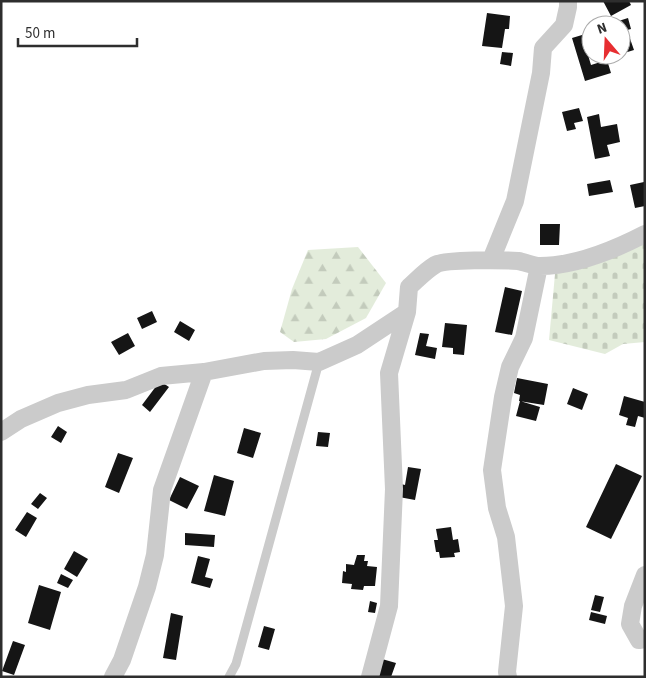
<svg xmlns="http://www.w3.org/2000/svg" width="646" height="678" font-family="'Source Sans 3',sans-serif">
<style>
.forest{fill:url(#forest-firs)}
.cemetery{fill:url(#cemetery-stones)}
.building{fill:#151515}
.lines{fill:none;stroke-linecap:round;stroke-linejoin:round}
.lane{stroke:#cbcbcb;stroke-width:9}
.street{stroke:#cbcbcb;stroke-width:18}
</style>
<defs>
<pattern id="forest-firs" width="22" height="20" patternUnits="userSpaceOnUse" patternTransform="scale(1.25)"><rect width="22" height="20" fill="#e3ecdb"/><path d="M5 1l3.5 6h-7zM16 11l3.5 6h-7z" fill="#c3cbbc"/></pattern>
<pattern id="cemetery-stones" width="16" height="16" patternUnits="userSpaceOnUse" patternTransform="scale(1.25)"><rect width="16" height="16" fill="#e3ecdb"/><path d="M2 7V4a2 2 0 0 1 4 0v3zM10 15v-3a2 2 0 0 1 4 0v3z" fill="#c3cbbc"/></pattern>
</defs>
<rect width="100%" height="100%" fill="#fff"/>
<path class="forest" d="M 358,247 L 386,283 L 366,318 L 326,339 L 294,342 L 280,332 L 292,289 L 308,250 Z"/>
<path class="cemetery" d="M 645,242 L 645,342 L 623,344 L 605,354 L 549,340 L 555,274 L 607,260 Z"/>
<path class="building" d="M 603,1 L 629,1 L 631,5 L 611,16 Z
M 487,13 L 510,16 L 509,29 L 505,29 L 502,48 L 482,46 Z
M 628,18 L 631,29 L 627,30 L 634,50 L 621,54 L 621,25 L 606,25 Z
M 582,35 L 591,65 L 607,60 L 611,73 L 585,81 L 572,38 Z
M 502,52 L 513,53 L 511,66 L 500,64 Z
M 579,108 L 583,121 L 574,123 L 576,129 L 567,131 L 562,112 Z
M 599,114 L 601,127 L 617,124 L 620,142 L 607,145 L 610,156 L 595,159 L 587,117 Z
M 610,180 L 613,192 L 589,196 L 587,184 Z
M 644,182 L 645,206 L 635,208 L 630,185 Z
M 540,224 L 560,224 L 559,245 L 540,245 Z
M 505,287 L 522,291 L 512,335 L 495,332 Z
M 152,311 L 157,322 L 142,329 L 137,318 Z
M 180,321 L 195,330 L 189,341 L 174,332 Z
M 445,323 L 467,325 L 464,355 L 453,354 L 453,348 L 442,347 Z
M 128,333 L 135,346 L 119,355 L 111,342 Z
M 420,333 L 429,334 L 426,346 L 437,348 L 435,359 L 415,355 Z
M 517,378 L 548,384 L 544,405 L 519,401 L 520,395 L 514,393 Z
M 160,381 L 169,387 L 150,412 L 142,405 Z
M 573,388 L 588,394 L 582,410 L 567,404 Z
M 624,396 L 645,402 L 645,418 L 638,416 L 635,427 L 626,425 L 628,418 L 619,415 Z
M 520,401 L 540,407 L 536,421 L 516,416 Z
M 58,426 L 67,432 L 61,443 L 51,437 Z
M 244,428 L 261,433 L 253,458 L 237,453 Z
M 318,432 L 330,433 L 328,447 L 316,446 Z
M 118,453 L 133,458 L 119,493 L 105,487 Z
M 616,464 L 642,476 L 611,539 L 586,527 Z
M 408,467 L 421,469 L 415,500 L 399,497 L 401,484 L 405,485 Z
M 214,475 L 234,481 L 225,516 L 204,511 Z
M 180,477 L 199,486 L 187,509 L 169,500 Z
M 40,493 L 47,498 L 38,509 L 31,504 Z
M 27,512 L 37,518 L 26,537 L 15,530 Z
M 451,527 L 453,540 L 458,539 L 460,552 L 454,553 L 455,557 L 440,558 L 439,552 L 436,552 L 434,540 L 438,540 L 436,529 Z
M 185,533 L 215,535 L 214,547 L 185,545 Z
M 74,551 L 88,559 L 77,577 L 64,569 Z
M 357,555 L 365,555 L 364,561 L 368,561 L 367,566 L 377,567 L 375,586 L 364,586 L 363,590 L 351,589 L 352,584 L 342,583 L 343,571 L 346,572 L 346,564 L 354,565 Z
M 198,556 L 210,559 L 205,577 L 213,579 L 210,588 L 191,583 Z
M 61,574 L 73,580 L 68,588 L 57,583 Z
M 39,585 L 61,592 L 50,630 L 28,623 Z
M 595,595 L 604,597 L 600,612 L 591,610 Z
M 370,601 L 377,603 L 375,613 L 368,612 Z
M 591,612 L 607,616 L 605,624 L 589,620 Z
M 171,613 L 183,616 L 176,660 L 163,658 Z
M 264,626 L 275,629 L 269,650 L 258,647 Z
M 13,641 L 25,645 L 14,675 L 2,671 Z
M 382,659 L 396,663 L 391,677 L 376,677 Z"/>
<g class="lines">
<path class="lane" d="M 229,677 L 236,664 L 319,362"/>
<path class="street" d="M 491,260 L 515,201 L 541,73 L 543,48 L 564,25 L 568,7 L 568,1
M 1,432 L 21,419 L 58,403 L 88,395 L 126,390 L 161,376 L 204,372 L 264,361 L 293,360 L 319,362 L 357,345 L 407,312 L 409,287 C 417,280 425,271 435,265 C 444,259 504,260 518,261 C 525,262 533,266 540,266 C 576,266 614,250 645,234
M 645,575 L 633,606 L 630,624 L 639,640 L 645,639
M 113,677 L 122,660 L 147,587 L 155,555 L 162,490 L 204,372
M 370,677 L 389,606 L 394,489 L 389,373 L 407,312
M 508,677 L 507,672 L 514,606 L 506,537 L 497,508 L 492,470 L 503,397 L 510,367 L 524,338 L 539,266"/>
</g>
<rect width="646" height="678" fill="none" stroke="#2e2e2e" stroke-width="5"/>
<g transform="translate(606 40) rotate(341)"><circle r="24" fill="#ffffff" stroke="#ababab"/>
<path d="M0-4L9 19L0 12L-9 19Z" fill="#e72e31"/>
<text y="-8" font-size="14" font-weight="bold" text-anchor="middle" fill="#2e2e2e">N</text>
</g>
<path d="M18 38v8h119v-8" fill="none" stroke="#2e2e2e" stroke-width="2.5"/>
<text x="25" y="38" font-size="15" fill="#2e2e2e" stroke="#ffffff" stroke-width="4" paint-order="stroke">50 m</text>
</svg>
